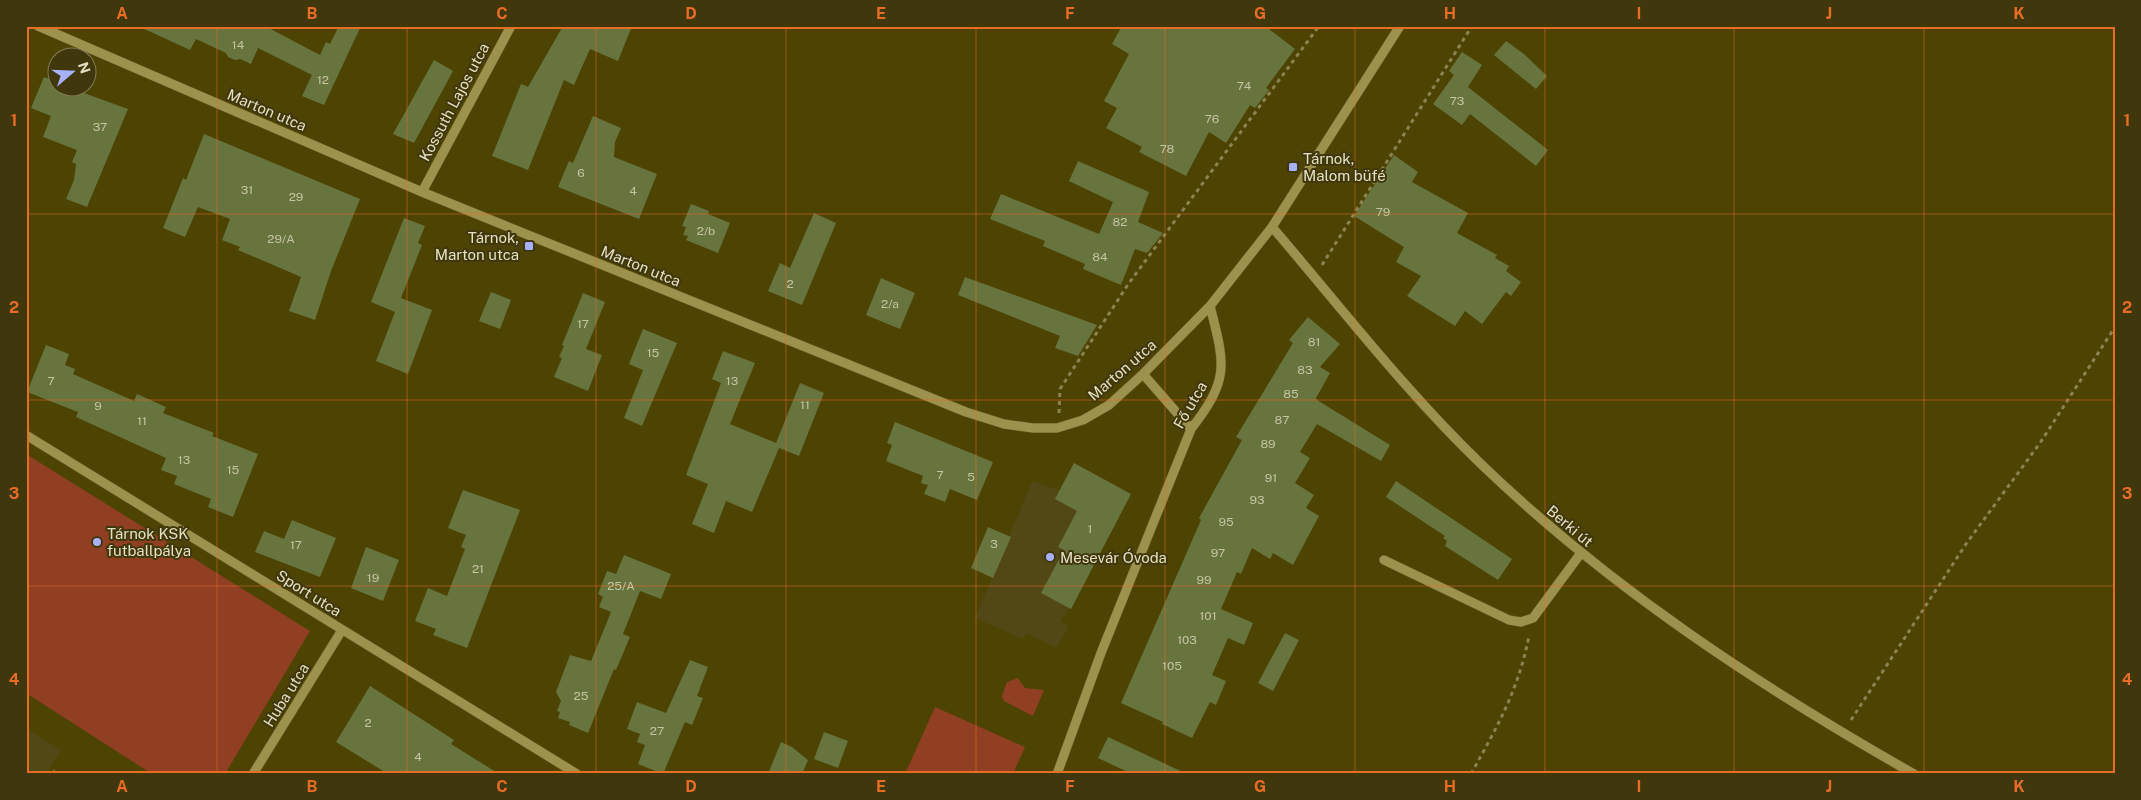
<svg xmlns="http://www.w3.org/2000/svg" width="2141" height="800" font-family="'Public Sans',sans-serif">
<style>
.built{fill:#514815}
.green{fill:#903f22}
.building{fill:#68743e}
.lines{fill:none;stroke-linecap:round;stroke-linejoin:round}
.minor-casing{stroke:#685f25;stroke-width:10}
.path{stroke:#8b8351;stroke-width:3;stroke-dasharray:4 4;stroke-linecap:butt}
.minor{stroke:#9d914e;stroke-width:9}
.grid{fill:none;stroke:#e76d27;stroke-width:1;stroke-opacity:0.55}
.poi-dot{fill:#a9b0fc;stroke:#40380c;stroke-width:2}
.labels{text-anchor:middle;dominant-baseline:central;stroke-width:4;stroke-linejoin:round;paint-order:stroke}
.number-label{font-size:12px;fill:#c5c4a1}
.street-label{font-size:15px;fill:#e4dfc2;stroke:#40380c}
.poi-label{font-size:15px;fill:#e4dfc2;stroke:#40380c;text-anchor:start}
.neatline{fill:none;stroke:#e76d27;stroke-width:2}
.grid-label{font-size:16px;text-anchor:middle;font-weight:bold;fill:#e76d27}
</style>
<rect width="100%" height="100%" fill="#4d4302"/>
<path class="built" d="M 1074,463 L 1131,494 L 1071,609 L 1069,608 L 1061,622 L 1069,626 L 1057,648 L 1026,633 L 1023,639 L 975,618 L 1032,481 L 1059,490 Z
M 26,728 L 61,750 L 47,774 L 26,774 Z"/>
<path class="green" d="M 26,454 L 310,631 L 225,774 L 152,774 L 26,693 Z
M 1018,678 L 1025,688 L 1044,690 L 1033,716 L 1004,701 L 1002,696 L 1007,682 Z
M 935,707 L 1025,747 L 1013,774 L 905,774 Z"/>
<path class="building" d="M 138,26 L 265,26 L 320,55 L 326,42 L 330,44 L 339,26 L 361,26 L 324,105 L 302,96 L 312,75 L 258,48 L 251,64 L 240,59 L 235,60 L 228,57 L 226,53 L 196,39 L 190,50 Z
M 563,26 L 632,26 L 618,61 L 590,49 L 574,85 L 564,80 L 528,170 L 492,156 L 521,84 L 528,87 Z
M 1122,26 L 1265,26 L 1295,49 L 1266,88 L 1269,90 L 1255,108 L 1250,105 L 1226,143 L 1209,132 L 1186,176 L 1139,152 L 1142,147 L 1106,128 L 1117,108 L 1104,101 L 1129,54 L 1112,44 Z
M 1506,41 L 1524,54 L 1547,76 L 1536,89 L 1494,55 Z
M 1462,52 L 1482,65 L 1468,87 L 1548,150 L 1536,166 L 1470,114 L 1462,125 L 1433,104 L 1454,75 L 1449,71 Z
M 434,60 L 453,71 L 414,143 L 393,134 Z
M 44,77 L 58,82 L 58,88 L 70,88 L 128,109 L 87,207 L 66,199 L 74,180 L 76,164 L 72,162 L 77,150 L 43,137 L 51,116 L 31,108 Z
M 593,116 L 621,128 L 615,142 L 614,157 L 657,174 L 639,219 L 558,187 L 569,161 L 573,163 Z
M 204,134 L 360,199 L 331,271 L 315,320 L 289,311 L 301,277 L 238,250 L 240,247 L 222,240 L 230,219 L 198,207 L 185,237 L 163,228 L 183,178 L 186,180 Z
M 1394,155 L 1418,172 L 1412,182 L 1468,213 L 1457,233 L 1497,255 L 1495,258 L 1509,266 L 1506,271 L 1521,282 L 1511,296 L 1506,292 L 1482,324 L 1465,311 L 1455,326 L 1407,296 L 1421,276 L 1396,262 L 1404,247 L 1354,216 Z
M 1078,161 L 1149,192 L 1138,222 L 1163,233 L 1147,253 L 1135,249 L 1121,285 L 1083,269 L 1085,264 L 1043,246 L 1045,241 L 990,219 L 1001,194 L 1099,234 L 1113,202 L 1069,181 Z
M 691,204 L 709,211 L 708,214 L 730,223 L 718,253 L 686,240 L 688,236 L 683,235 L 686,227 L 682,226 Z
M 814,213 L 836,223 L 802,305 L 768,291 L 780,263 L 790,268 Z
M 404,218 L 425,226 L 418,243 L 422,245 L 401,298 L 432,310 L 408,374 L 376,361 L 395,312 L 371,302 Z
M 965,277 L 1023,298 L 1097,325 L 1078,356 L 1055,348 L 1060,336 L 958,295 Z
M 881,278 L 915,293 L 900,329 L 866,315 Z
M 491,292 L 511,300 L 500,329 L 479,321 Z
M 583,293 L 605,302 L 586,349 L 602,355 L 588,391 L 554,377 L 562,358 L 559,357 L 564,346 L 562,345 Z
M 1308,317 L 1340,344 L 1320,367 L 1330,373 L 1316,398 L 1317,400 L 1390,445 L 1381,461 L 1317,424 L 1300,452 L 1310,458 L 1295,483 L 1314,495 L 1306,508 L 1319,516 L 1293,565 L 1273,553 L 1270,559 L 1252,548 L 1241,574 L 1237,572 L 1221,609 L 1253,623 L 1244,645 L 1228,638 L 1212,675 L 1226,681 L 1216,705 L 1210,702 L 1192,738 L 1162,724 L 1163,722 L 1121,703 L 1201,520 L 1199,518 L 1242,440 L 1236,437 L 1293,343 L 1289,340 Z
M 643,329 L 677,343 L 642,426 L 624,418 L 643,370 L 629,364 Z
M 46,345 L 69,354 L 65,365 L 75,369 L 73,374 L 134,401 L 137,394 L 166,407 L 163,413 L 214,433 L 212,436 L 258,454 L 233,517 L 208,507 L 211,499 L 174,484 L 177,476 L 161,470 L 166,458 L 76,417 L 78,412 L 27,392 Z
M 723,351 L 755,363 L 730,424 L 776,443 L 800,383 L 824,393 L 799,456 L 779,448 L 752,512 L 726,501 L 714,533 L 692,524 L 708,484 L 686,475 L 721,383 L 712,379 Z
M 895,422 L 993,462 L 977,500 L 950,489 L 945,502 L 924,494 L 928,485 L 921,483 L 923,476 L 886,461 L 892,445 L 887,443 Z
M 1074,463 L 1131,494 L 1071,609 L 1041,593 L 1064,550 L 1058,547 L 1077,511 L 1055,499 Z
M 1396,481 L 1512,559 L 1498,580 L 1445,546 L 1447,541 L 1443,538 L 1445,536 L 1386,497 Z
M 463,490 L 520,510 L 467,648 L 433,635 L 436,629 L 415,621 L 428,588 L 447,596 L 465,549 L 461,547 L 466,535 L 448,528 Z
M 292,520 L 336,538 L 320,577 L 255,552 L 264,531 L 284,539 Z
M 988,527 L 1011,537 L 993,578 L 971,568 Z
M 366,547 L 399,560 L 383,601 L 351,588 Z
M 624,555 L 671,574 L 661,599 L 640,591 L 623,634 L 630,637 L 616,670 L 614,669 L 588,733 L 569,725 L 570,722 L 558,718 L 560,712 L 557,711 L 561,701 L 556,692 L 570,655 L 591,661 L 611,612 L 599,607 L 603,597 L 598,594 L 607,571 L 616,574 Z
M 1285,633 L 1299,640 L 1273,691 L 1258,683 Z
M 690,660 L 708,667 L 697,696 L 703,698 L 692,725 L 685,722 L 663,774 L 638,764 L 645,745 L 637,742 L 640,734 L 627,729 L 637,702 L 666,713 Z
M 370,686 L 454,740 L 451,744 L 499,774 L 388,774 L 336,742 Z
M 824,732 L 848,741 L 838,768 L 814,759 Z
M 1108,737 L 1187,774 L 1132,774 L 1098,758 Z
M 781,742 L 792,747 L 808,760 L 802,774 L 768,774 Z"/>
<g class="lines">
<defs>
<path id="minor" d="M 38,26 L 422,192 L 966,412 L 1004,424 L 1033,428 L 1057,428 L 1083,420 L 1109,405 L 1143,374 L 1210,306 L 1272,227 L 1400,26
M 422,192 L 511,26
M 1272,227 C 1340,306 1405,391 1481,464 C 1610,588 1759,686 1914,774
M 1143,374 L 1191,429
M 26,435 L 577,774
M 1384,560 L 1509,620 L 1521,622 L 1533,618 L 1581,553
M 253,774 L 342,630
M 1057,774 L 1101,653 L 1191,429 C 1230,379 1225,365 1210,306"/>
</defs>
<use href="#minor" class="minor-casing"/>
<path class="path" d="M 1322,265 L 1472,26
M 1059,413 L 1060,389 L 1129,283 L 1319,26
M 1851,720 L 1966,544 L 2040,443 L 2115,327
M 53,771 L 57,774
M 1471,774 C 1498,725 1518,691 1529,636"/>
<use href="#minor" class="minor"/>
</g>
<path class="grid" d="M 217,26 L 217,774M 407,26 L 407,774M 596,26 L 596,774M 786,26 L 786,774M 976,26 L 976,774M 1165,26 L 1165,774M 1355,26 L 1355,774M 1545,26 L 1545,774M 1734,26 L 1734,774M 1924,26 L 1924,774M 26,214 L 2115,214M 26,400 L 2115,400M 26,586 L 2115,586"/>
<g class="poi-dot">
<rect x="1288" y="162" width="10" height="10" rx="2.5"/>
<rect x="524" y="241" width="10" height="10" rx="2.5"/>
<circle cx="97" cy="542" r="5"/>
<circle cx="1050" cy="557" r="5"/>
</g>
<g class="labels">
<g class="number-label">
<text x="238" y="45">14</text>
<text x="323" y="80">12</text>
<text x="1244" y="86">74</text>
<text x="1457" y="101">73</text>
<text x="1212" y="119">76</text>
<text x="100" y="127">37</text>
<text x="1167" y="149">78</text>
<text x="581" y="173">6</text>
<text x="247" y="190">31</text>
<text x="633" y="191">4</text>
<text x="296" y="197">29</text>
<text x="1383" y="212">79</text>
<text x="1120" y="222">82</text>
<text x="706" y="231">2/b</text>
<text x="281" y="239">29/A</text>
<text x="1100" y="257">84</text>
<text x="790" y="284">2</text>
<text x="890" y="304">2/a</text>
<text x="583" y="324">17</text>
<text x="1314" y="342">81</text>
<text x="653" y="353">15</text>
<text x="1305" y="370">83</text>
<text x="51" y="381">7</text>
<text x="732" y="381">13</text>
<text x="1291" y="394">85</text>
<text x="805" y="405">11</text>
<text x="98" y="406">9</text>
<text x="1282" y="420">87</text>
<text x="142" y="421">11</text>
<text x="1268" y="444">89</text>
<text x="184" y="460">13</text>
<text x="233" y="470">15</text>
<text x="940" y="475">7</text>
<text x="971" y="477">5</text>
<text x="1271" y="478">91</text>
<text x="1257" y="500">93</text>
<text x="1226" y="522">95</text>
<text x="1090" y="529">1</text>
<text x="994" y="544">3</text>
<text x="296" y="545">17</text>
<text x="1218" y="553">97</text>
<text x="478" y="569">21</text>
<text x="373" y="578">19</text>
<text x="1204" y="580">99</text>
<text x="621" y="586">25/A</text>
<text x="1208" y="616">101</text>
<text x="1187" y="640">103</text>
<text x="1172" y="666">105</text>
<text x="581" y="696">25</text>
<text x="368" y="723">2</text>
<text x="657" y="731">27</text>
<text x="418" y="757">4</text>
</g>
<g class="street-label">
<text transform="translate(454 102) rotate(-62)">Kossuth Lajos utca</text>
<text transform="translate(267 110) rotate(23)">Marton utca</text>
<text transform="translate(641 266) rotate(22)">Marton utca</text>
<text transform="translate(1122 370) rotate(-41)">Marton utca</text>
<text transform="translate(1190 405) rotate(-60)">Fő utca</text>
<text transform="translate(1570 526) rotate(40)">Berki út</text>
<text transform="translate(309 593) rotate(32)">Sport utca</text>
<text transform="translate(286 695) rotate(-58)">Huba utca</text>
</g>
<g class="poi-label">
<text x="1303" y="158">Tárnok,<tspan x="1303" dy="17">Malom büfé</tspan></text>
<text x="519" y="237" text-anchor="end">Tárnok,<tspan x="519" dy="17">Marton utca</tspan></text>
<text x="107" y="533">Tárnok KSK<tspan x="107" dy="17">futballpálya</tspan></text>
<text x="1060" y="557">Mesevár Óvoda</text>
</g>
</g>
<rect width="2141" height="800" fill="none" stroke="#40380c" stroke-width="55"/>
<g transform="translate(72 72) rotate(71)"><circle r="24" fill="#40380c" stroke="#827b55"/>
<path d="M0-4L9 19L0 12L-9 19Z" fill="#a9b0fc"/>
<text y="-8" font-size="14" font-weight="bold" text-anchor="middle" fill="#e4dfc2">N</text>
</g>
<rect x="28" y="28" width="2086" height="744" class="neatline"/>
<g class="grid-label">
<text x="122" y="19">A</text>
<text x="312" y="19">B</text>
<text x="502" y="19">C</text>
<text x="691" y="19">D</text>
<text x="881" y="19">E</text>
<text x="1070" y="19">F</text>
<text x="1260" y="19">G</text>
<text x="1450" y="19">H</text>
<text x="1639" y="19">I</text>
<text x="1829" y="19">J</text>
<text x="2019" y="19">K</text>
<text x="14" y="126">1</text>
<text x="2127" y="126">1</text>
<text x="14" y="313">2</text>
<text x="2127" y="313">2</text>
<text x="14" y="499">3</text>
<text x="2127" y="499">3</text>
<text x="14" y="685">4</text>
<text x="2127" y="685">4</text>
<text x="122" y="792">A</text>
<text x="312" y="792">B</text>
<text x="502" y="792">C</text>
<text x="691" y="792">D</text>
<text x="881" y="792">E</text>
<text x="1070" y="792">F</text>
<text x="1260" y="792">G</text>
<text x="1450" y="792">H</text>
<text x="1639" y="792">I</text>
<text x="1829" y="792">J</text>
<text x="2019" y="792">K</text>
</g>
</svg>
